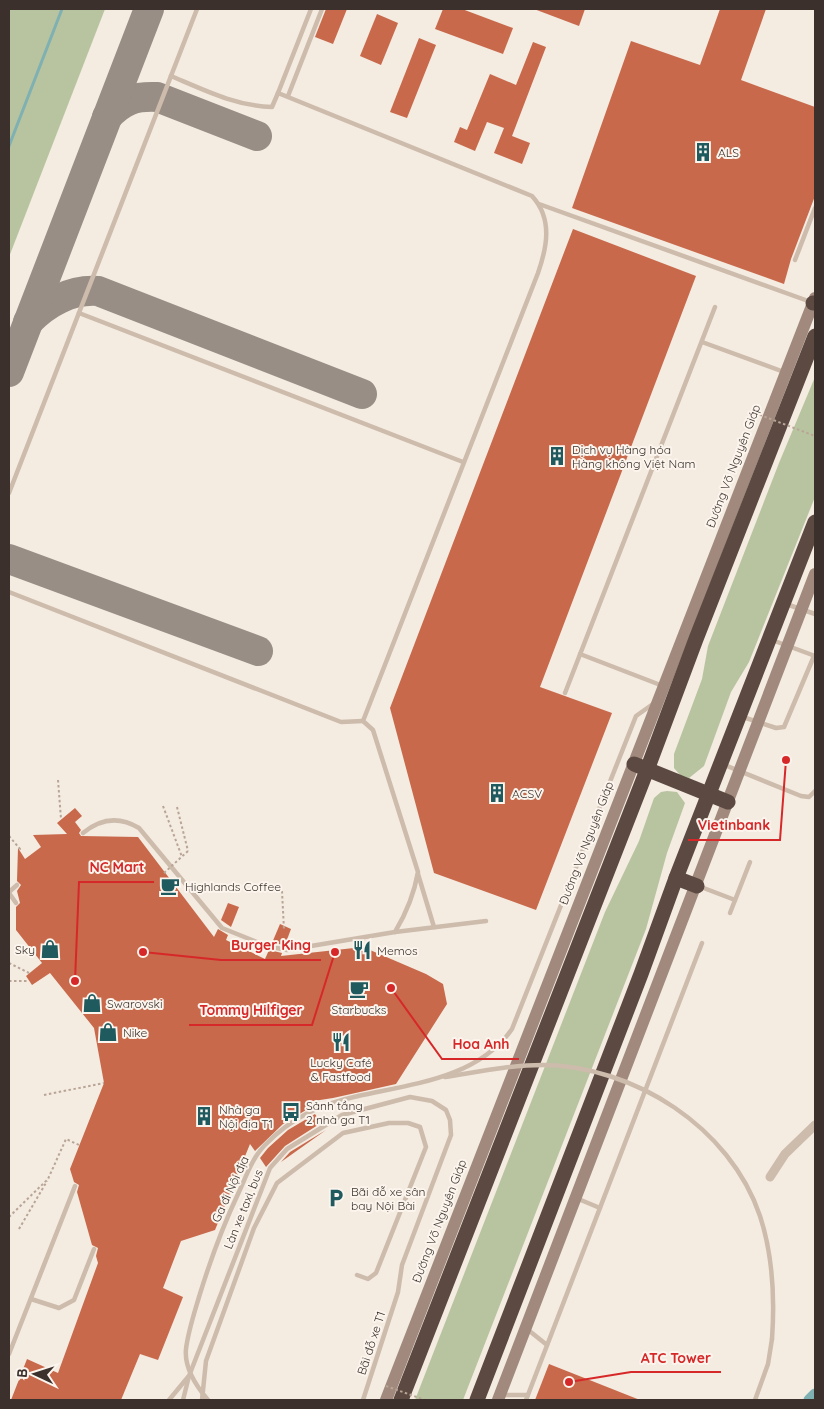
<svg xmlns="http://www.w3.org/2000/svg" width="824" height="1409" font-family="Quicksand,sans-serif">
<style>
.green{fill:#b8c4a0}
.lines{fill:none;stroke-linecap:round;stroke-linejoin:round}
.stream{stroke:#7fb0b2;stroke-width:3}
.canal{stroke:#7fb0b2;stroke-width:11}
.taxiway{stroke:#988e86;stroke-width:30}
.building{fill:#c8694b}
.path{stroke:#b9a596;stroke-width:2;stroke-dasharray:2.5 2.5;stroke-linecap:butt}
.lane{stroke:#cdbbac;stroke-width:4.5}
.street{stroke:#cdbbac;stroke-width:9}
.secondary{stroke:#a18a7d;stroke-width:12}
.highway{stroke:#5c4a42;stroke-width:15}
.path-bridge{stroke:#b9a596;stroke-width:2;stroke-dasharray:2.5 2.5;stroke-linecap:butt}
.lane-bridge{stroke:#cdbbac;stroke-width:4.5}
.labels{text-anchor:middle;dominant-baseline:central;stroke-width:4;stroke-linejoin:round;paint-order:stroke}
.poi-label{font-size:12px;fill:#3b302b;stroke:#fbf5ee;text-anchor:start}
.street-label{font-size:12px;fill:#3b302b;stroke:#fbf5ee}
.leader{fill:none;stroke:#d62828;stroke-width:2}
.callout-dot{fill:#d62828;stroke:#fbf5ee;stroke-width:2}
.callout-label{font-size:14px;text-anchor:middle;font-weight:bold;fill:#d62828;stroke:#fbf5ee;stroke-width:4;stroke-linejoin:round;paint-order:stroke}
</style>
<rect width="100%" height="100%" fill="#f4ebe1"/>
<g class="green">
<path d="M9 9H105L9 257Z"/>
<path d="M815 377V497L749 662 731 692 704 766 689 778 680 775 674 768V754L702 679 708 646 779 463Z"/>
<path d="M667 791 677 792 685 803 667 853 646 929 463 1400H415L605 912 639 841 654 798 661 792Z"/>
</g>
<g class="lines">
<path class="stream" d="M9 146 62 9"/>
<path class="canal" d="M809 1400 815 1394"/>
<g class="taxiway">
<path d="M107 117C123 100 135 96 157 97L257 136"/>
<path d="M28 322C46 303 71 289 98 291L362 394"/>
<path d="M9 372 149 9"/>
<path d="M9 559 258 651"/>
</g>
</g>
<g class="building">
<path d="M326 9H347L333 44 315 37Z"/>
<path d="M443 9H462L513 28 503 54 435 29Z"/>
<path d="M534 9H585L579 26Z"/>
<path d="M720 9H766L741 80 815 107V196L791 259 784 284 572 208 631 41 700 65Z"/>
<path d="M377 14 398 23 381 65 360 56Z"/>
<path d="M419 38 436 45 407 118 390 112Z"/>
<path d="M533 42 546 47 512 136 530 143 522 164 494 153 504 128 487 122 475 151 454 142 460 127 467 130 490 74 516 85Z"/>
<path d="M573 229 696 276 540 687 612 713 536 910 434 873 390 708Z"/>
<path d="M75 808 82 816 75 822 81 830 79 833 81 836 138 837 214 937 218 929 228 935 226 940 265 959 269 950 282 953 281 956 363 947 426 974 443 984 447 1004 396 1084 333 1098 307 1102 311 1107 283 1124 255 1151 250 1144 215 1230 181 1241 163 1288 183 1297 158 1360 140 1354 121 1400H11L27 1359 58 1373 98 1263 96 1256 98 1248 92 1245 77 1192 79 1185 74 1182 70 1169 104 1083 94 1028 50 973 32 985 26 976 42 963 16 930V907L20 903 17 891 21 885 17 881 18 848 25 859 41 847 33 835 67 834 57 823Z"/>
<path d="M228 903 239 907 231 927 221 920Z"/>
<path d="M280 924 291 929 285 945 272 943Z"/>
<path d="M315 1114 321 1123 285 1146 266 1167 260 1158 268 1148 288 1130Z"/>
<path d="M326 1130 281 1162 290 1152Z"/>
<path d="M549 1364 640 1400H535Z"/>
</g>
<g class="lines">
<g class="path">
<path d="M744 444 755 413"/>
<path d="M58 780 61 819"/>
<path d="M163 806 182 857"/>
<path d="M177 807 188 851"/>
<path d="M9 836 20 849 19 850"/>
<path d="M282 891 284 930"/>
<path d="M9 963 29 973"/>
<path d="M9 981H29"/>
<path d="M44 1095 104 1083"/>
<path d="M9 1217 48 1179 66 1139 79 1145"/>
<path d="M19 1229 47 1181"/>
</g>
<g class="lane">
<path d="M311 9 278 93 532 196C553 219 547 247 538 273L363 721 373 730 418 872C414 895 407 912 395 932"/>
<path d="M171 76C204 90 236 106 272 107L278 93"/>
<path d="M288 96 322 9"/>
<path d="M539 204 811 302"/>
<path d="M795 260 815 208"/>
<path d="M79 313 463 462"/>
<path d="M702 342 784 372"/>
<path d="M9 493 197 9"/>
<path d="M9 592 341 722 363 721"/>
<path d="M786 604 815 614"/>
<path d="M772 640 815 656"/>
<path d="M580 654 663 686"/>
<path d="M565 693 715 307"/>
<path d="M743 717 776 728 784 727 814 656"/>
<path d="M722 764 801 796 809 797 815 791"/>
<path d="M83 833C101 818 119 816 139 828L222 928 267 946 287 950 395 932 486 921"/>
<path d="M418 874 434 927"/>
<path d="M701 887 735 900"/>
<path d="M9 892 17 885"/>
<path d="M9 893 16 903"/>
<path d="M730 913 750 862"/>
<path d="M358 1096C412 1084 478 1078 512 1029L636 716 653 704"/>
<path d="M576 1198 600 1208"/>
<path d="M31 1299 59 1308 74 1300 94 1249"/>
<path d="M527 1329 547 1345"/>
<path d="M9 1354 75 1186"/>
<path d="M501 1395H528"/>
<path d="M169 1400 188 1377"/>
<path d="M183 1400 189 1376 270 1168 287 1149 342 1115 410 1097 432 1101 446 1110 450 1120 451 1135 402 1265 398 1292 363 1400"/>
<path d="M202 1400 206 1361 254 1228 277 1183 343 1133 389 1123H408L420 1127 426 1147 376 1273 368 1279 357 1275"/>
<path d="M526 1400 702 943"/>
<path d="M755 1400 768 1364 772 1339"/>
</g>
<path class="street" d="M770 1177 785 1154 815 1125"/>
<g class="secondary">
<path d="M386 1400 815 298"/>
<path d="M498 1400 815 574"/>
</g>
<g class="highway">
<path d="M813 303H815"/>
<path d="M634 764 728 802"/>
<path d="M676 878 697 886"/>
<path d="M401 1400 647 770 696 639 815 336"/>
<path d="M477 1400 641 974 676 878 815 522"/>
</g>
<g class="path-bridge">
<path d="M755 413 815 436"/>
<path d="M164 873 188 851"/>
<path d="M386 1386 425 1400"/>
</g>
<g class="lane-bridge">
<path d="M445 1077C477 1072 510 1065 543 1065 634 1066 730 1127 760 1216 773 1256 775 1297 772 1339"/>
<path d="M208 1400C196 1386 184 1368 186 1349 188 1332 194 1314 199 1297 210 1261 222 1228 238 1194 246 1177 252 1158 265 1145 292 1117 321 1104 358 1096"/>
</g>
</g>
<defs>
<g id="building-bare" transform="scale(1.5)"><path d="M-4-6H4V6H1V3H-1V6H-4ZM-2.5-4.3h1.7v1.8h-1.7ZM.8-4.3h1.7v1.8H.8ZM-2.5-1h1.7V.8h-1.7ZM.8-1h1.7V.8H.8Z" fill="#1f5a5e" stroke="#fbf5ee" stroke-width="2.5" paint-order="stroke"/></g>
<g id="cafe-bare" transform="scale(1.5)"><path d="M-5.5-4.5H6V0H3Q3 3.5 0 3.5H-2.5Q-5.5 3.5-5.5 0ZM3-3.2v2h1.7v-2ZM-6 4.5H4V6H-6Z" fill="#1f5a5e" stroke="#fbf5ee" stroke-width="2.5" paint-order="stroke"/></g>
<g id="shop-bare" transform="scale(1.5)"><path d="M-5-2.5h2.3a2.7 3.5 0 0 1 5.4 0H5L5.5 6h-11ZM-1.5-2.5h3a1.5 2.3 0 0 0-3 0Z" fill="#1f5a5e" stroke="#fbf5ee" stroke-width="2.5" paint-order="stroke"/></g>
<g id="restaurant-bare" transform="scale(1.5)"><path d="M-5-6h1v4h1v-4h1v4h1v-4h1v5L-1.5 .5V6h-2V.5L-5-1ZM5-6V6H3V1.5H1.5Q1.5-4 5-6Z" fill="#1f5a5e" stroke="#fbf5ee" stroke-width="2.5" paint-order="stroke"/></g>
<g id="bus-bare" transform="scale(1.5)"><path d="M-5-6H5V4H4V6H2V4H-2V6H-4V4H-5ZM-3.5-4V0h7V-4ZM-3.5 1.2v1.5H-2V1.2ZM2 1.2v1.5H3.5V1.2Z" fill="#1f5a5e" stroke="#fbf5ee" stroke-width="2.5" paint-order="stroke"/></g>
<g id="parking-bare" transform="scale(1.5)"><path d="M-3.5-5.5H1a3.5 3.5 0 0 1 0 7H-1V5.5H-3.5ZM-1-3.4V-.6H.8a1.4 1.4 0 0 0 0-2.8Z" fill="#1f5a5e" stroke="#fbf5ee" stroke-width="2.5" paint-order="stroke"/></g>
</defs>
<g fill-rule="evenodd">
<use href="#building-bare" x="703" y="152"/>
<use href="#building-bare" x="557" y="456"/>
<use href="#building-bare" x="497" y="793"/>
<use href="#cafe-bare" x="170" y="886"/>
<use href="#shop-bare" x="50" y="949"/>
<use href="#restaurant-bare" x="362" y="950"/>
<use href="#cafe-bare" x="359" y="989"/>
<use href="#shop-bare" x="92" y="1003"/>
<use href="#shop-bare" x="108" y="1032"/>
<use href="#restaurant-bare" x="341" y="1042"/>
<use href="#bus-bare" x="291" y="1112"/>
<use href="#building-bare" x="204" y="1116"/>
<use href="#parking-bare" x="336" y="1198"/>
</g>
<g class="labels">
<g class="poi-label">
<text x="718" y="152">ALS</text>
<text x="572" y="449">Dịch vụ Hàng hóa<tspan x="572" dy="14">Hàng không Việt Nam</tspan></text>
<text x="512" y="793">ACSV</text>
<text x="185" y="886">Highlands Coffee</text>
<text x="35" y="949" text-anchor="end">Sky</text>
<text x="377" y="950">Memos</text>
<text x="107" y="1003">Swarovski</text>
<text x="359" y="1009" text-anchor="middle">Starbucks</text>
<text x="123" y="1032">Nike</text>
<text x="341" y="1062" text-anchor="middle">Lucky Café<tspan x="341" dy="14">&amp; Fastfood</tspan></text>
<text x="306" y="1105">Sảnh tầng<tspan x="306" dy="14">2 nhà ga T1</tspan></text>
<text x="219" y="1109">Nhà ga<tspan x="219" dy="14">Nội địa T1</tspan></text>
<text x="351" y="1191">Bãi đỗ xe sân<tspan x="351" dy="14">bay Nội Bài</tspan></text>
</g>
<g class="street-label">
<text transform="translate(733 466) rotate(-69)">Đường Võ Nguyên Giáp</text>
<text transform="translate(586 843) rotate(-69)">Đường Võ Nguyên Giáp</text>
<text transform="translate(230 1189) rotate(-65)">Ga đi Nội địa</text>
<text transform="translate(243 1209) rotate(-68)">Làn xe taxi, bus</text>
<text transform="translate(439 1221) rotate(-69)">Đường Võ Nguyên Giáp</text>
<text transform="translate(371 1343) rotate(-72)">Bãi đỗ xe T1</text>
</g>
</g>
<path class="leader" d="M786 760L780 840H688M75 981L79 882H154M143 952L221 960H321M335 952L312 1025H189M391 988L442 1059H519M569 1382L631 1372H721"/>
<g class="callout-dot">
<circle cx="786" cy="760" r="5"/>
<circle cx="75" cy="981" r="5"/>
<circle cx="143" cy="952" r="5"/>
<circle cx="335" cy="952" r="5"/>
<circle cx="391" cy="988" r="5"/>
<circle cx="569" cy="1382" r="5"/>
</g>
<g class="callout-label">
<text x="734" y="830">Vietinbank</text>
<text x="117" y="872">NC Mart</text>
<text x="271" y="950">Burger King</text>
<text x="251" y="1015">Tommy Hilfiger</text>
<text x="481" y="1049">Hoa Anh</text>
<text x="676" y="1363">ATC Tower</text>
</g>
<rect width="824" height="1409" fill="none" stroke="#3b302b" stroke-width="20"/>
<g transform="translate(35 1374) rotate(274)" stroke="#fbf5ee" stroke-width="4" paint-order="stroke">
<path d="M0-4L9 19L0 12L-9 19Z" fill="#3b302b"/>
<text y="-8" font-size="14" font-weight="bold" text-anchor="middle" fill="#3b302b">B</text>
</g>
</svg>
